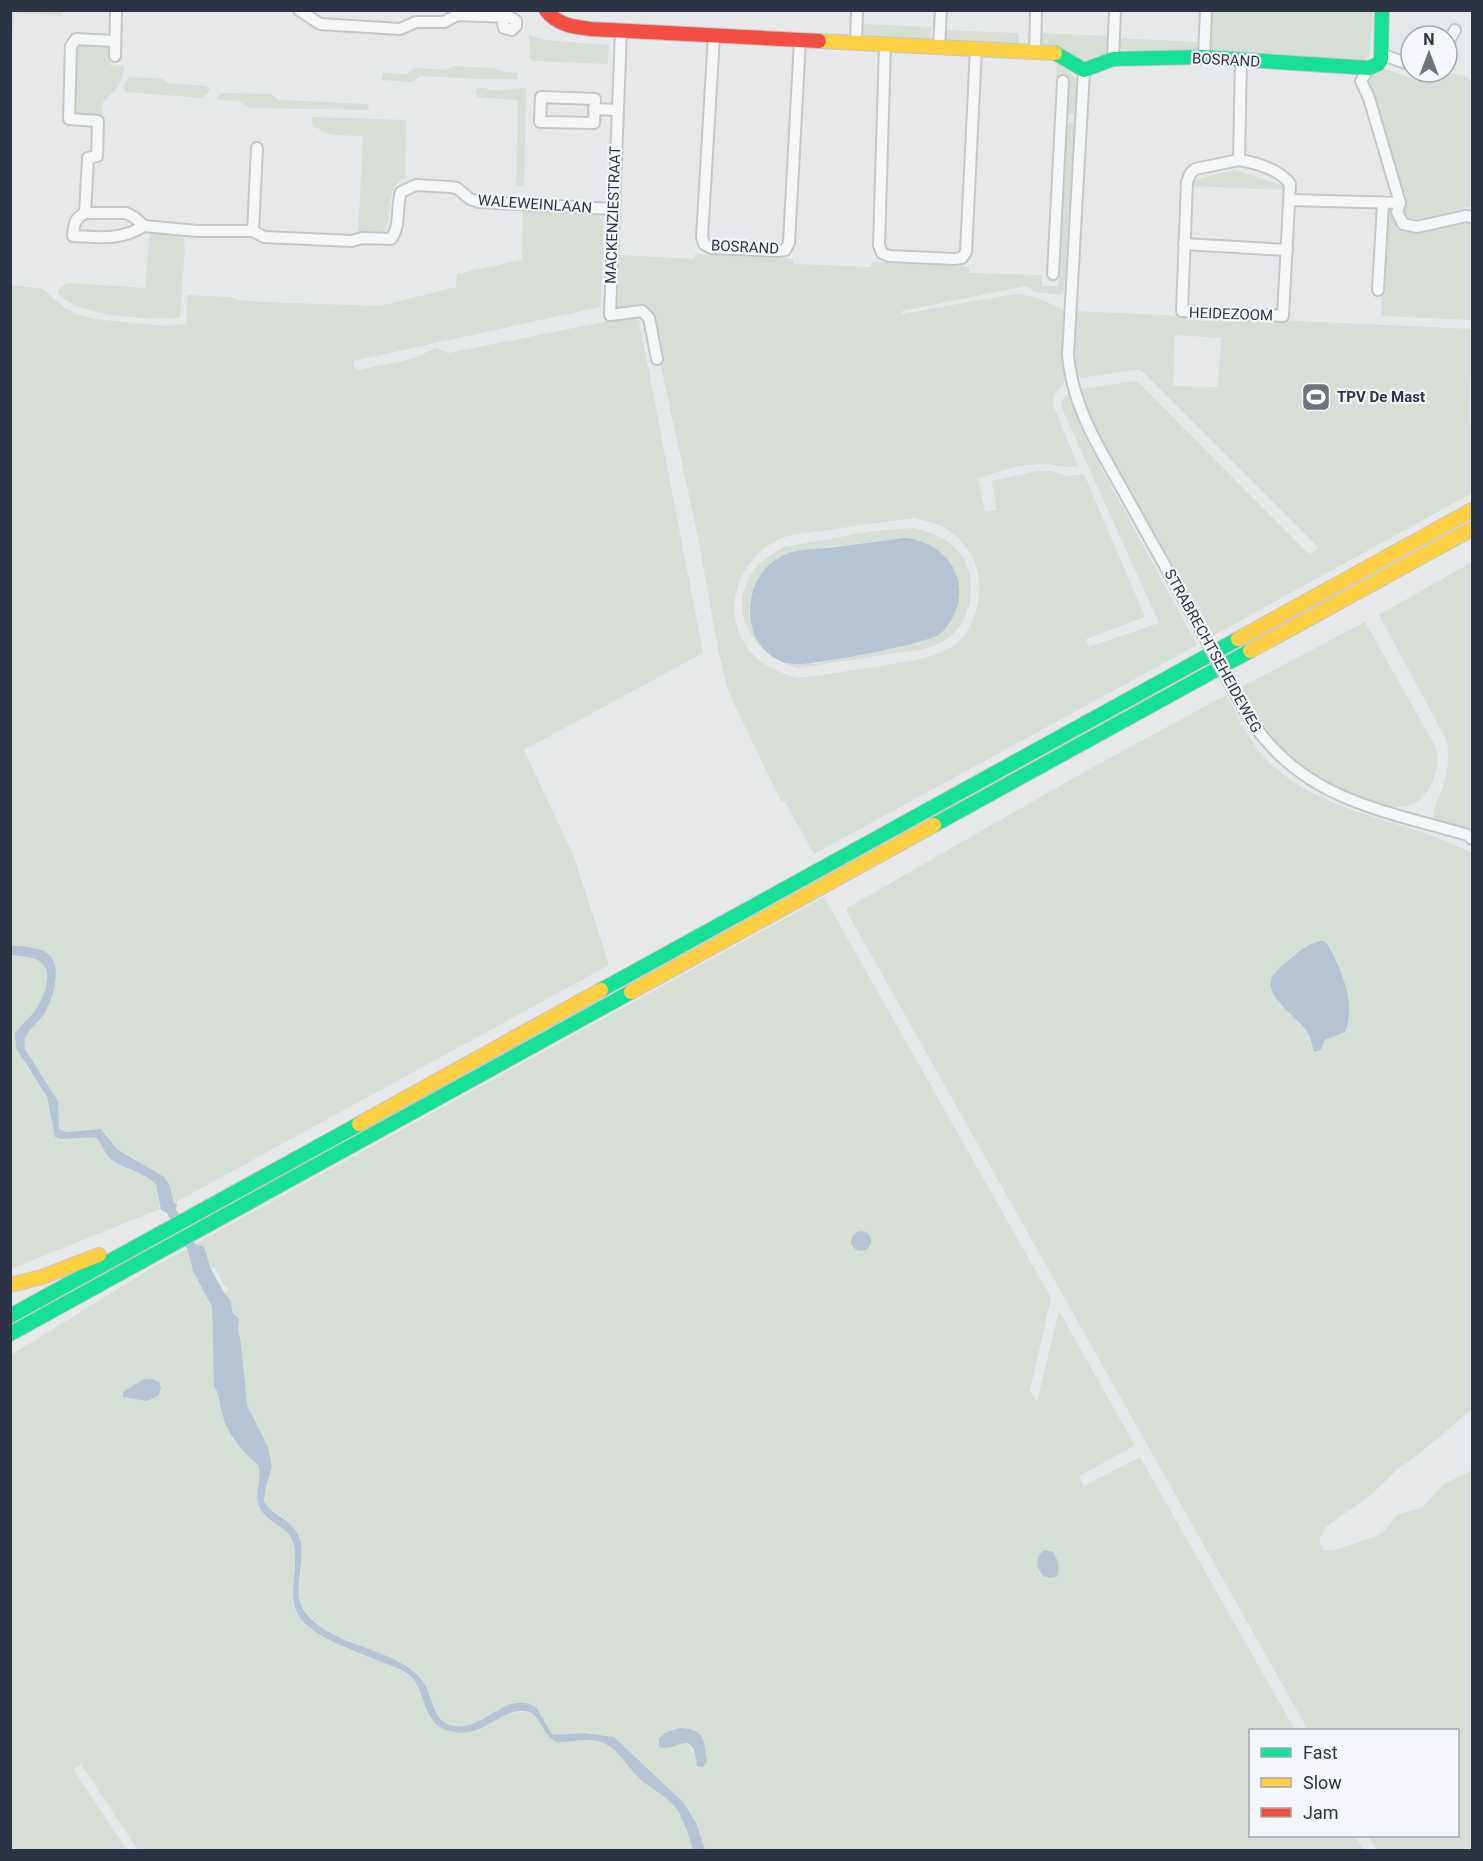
<svg xmlns="http://www.w3.org/2000/svg" width="1483" height="1861" font-family="Roboto,sans-serif">
<style>
.green{fill:#d6ded6;fill-rule:evenodd}
.water{fill:#b4c4d5}
.lines{fill:none;stroke-linecap:round;stroke-linejoin:round}
.street-casing{stroke:#c4c6c8;stroke-width:14}
.fast-casing{stroke:#c4c6c8;stroke-width:16}
.slow-casing{stroke:#c4c6c8;stroke-width:16}
.jam-casing{stroke:#c4c6c8;stroke-width:16}
.street{stroke:#f5f6f7;stroke-width:10}
.fast{stroke:#16e098;stroke-width:14}
.slow{stroke:#ffcf43;stroke-width:14}
.jam{stroke:#f24e42;stroke-width:14}
.street-bridge-casing{stroke:#c4c6c8;stroke-width:14;stroke-linecap:butt}
.street-bridge{stroke:#f5f6f7;stroke-width:10}
.labels{text-anchor:middle;dominant-baseline:central;stroke-width:4.5;stroke-linejoin:round;paint-order:stroke}
.street-label{font-size:15px;fill:#2b3445;stroke:#f4f6f9}
.poi-label{font-size:15px;font-weight:bold;fill:#2b3445;stroke:#f4f6f9;text-anchor:start}
</style>
<rect width="100%" height="100%" fill="#e6e8ea"/>
<g class="green">
<path d="M11 10 62 11V15L14 13 11 63Z"/>
<path d="M1209 11H1373L1370 52 1366 59 1358 61 1214 53 1208 49Z"/>
<path d="M861 24 931 27 930 41 860 37Z"/>
<path d="M943 30 1019 33V43L943 40Z"/>
<path d="M1041 33 1109 36 1108 52 1082 62 1041 47Z"/>
<path d="M529 35 545 40 609 45 608 64 533 61 530 58Z"/>
<path d="M1117 38 1197 42V53L1116 49Z"/>
<path d="M78 45 110 47V65L124 66C124 83 114 91 103 102L101 117 74 116 75 48Z"/>
<path d="M1057 62C1082 80 1077 82 1075 111L1073 114 1066 112 1068 80 1056 79Z"/>
<path d="M453 66 494 68 499 71 517 73 518 79H481L420 76 412 82 382 80 383 73 407 74 416 68 447 70Z"/>
<path d="M1447 67 1449 73 1465 76 1472 83V206L1413 223 1405 219 1400 209 1369 77 1371 75H1375L1385 69 1411 78 1428 79 1435 72H1447Z"/>
<path d="M130 77 163 79 167 83 206 86 210 90 202 98 126 92 123 86Z"/>
<path d="M482 87C498 95 512 87 526 88L524 186H516L518 100 477 97 476 90Z"/>
<path d="M220 93 271 94 279 100 368 104 369 110 251 108 240 102 217 99Z"/>
<path d="M311 117 406 120 405 179H402C383 195 396 214 383 232L358 235 363 136 331 135 313 126Z"/>
<path d="M1072 122 1075 126 1064 290 1061 295 1036 292 1026 286 902 311V314L1014 294 1035 297 1063 309 1062 346 1065 382 1054 395 1053 405 1078 466C1066 469 1056 464 1044 464 1023 463 998 471 978 479L985 512 997 510 992 481 1037 471H1052L1067 476 1084 474 1145 617 1086 639 1089 647 1159 623 1061 406C1061 400 1065 394 1071 394L1079 423 1089 445 1197 645 814 854 785 802 781 801 736 708 727 687 718 649 698 537 648 307 627 311 618 308 620 255 694 259 695 254 793 259 794 264 871 267V262L969 267V273L1042 275V286H1058L1065 126ZM914 518C922 520 930 522 937 524 970 539 986 572 977 607 973 623 965 639 950 648 929 660 903 662 879 666 852 670 825 675 797 678 780 673 763 666 750 651 719 614 737 560 778 540 788 534 803 534 814 532 848 527 881 522 914 518Z"/>
<path d="M1235 170 1284 186 1285 190 1190 186 1195 180Z"/>
<path d="M540 209 596 213 603 218V262L600 307 353 361 354 367 359 370 412 359 436 348 449 353 638 315 703 653 524 750 574 857 609 965 174 1203 170 1186 132 1156 117 1149 105 1133 89 1129 67 1132 59 1129 58 1101 25 1049V1034L44 1014 56 972 40 949 11 945V285L43 289 65 308 76 314 94 319 166 326 186 324 188 295 229 297 239 300 261 302 380 306 456 287 457 274 522 260 523 211Z"/>
<path d="M1388 211H1392C1402 254 1448 210 1472 221V320L1381 316 1382 290 1385 289Z"/>
<path d="M150 232 183 233 185 248 180 316 178 318C150 320 76 317 58 293V290L67 283 145 288Z"/>
<path d="M1075 311 1472 329 1469 422 1472 427V493L1209 638 1094 430 1081 395 1082 389 1137 381 1309 554 1319 548 1140 369 1081 378 1076 376 1073 351ZM1175 335 1221 338 1218 387 1173 386Z"/>
<path d="M914 528C930 532 947 538 959 552 977 574 974 609 956 631 948 641 935 645 924 649L798 668C750 656 722 604 760 563 767 557 776 552 784 547L874 531ZM896 539 919 540 940 551 946 557 959 595 956 610 949 624 938 635 926 640 814 664 752 628 749 612 751 596 761 574 802 550Z"/>
<path d="M1472 562V839L1434 821C1431 808 1441 796 1444 784 1448 769 1449 756 1447 741L1379 615Z"/>
<path d="M1365 622 1435 746C1440 761 1436 777 1428 790 1423 797 1419 802 1411 805 1378 816 1294 768 1272 743 1258 727 1249 708 1238 689Z"/>
<path d="M1226 695C1236 712 1244 731 1256 747 1308 815 1402 816 1472 853V1409L1420 1453 1398 1469 1373 1493 1326 1527 1319 1541 1323 1550 1333 1551 1379 1535 1385 1531 1397 1515 1417 1509 1426 1504 1443 1485 1472 1470V1850H1377L1368 1836H1458V1730H1308L847 912V908L1095 766ZM1336 958 1343 978 1350 1010 1332 1038 1325 1040 1314 1052 1307 1033 1279 1001 1271 989Z"/>
<path d="M824 897 1051 1298 1030 1391 1037 1402 1059 1311 1134 1444V1446L1079 1476 1084 1486 1140 1457 1295 1730H1250V1836H1355L1364 1850H705L697 1825 684 1803 609 1736 584 1733 555 1735 552 1734 536 1707C505 1690 486 1730 455 1726 433 1724 434 1700 425 1685 421 1677 414 1670 406 1666 376 1647 327 1641 306 1612 290 1591 309 1564 300 1541 298 1534 290 1524 284 1518 277 1512 268 1511 264 1501L272 1467 268 1447 247 1405 241 1343 238 1330 239 1319C231 1311 229 1302 225 1293L229 1289 223 1284 215 1267 212 1268 205 1253 195 1244ZM680 1728H688L703 1767 689 1745 681 1743 665 1748 658 1743C660 1732 671 1730 680 1728Z"/>
<path d="M11 955C31 957 53 958 46 986 45 993 41 1001 37 1008 31 1017 22 1024 15 1033L24 1063 47 1097 55 1137H96C103 1145 104 1154 113 1161 127 1170 144 1173 156 1185L160 1209 11 1269Z"/>
<path d="M187 1249 193 1271 212 1307 213 1341 222 1413 233 1440 258 1465C263 1479 255 1492 259 1506 265 1524 290 1524 294 1546 299 1569 284 1598 299 1617 319 1642 355 1651 383 1662 394 1667 406 1671 415 1680 423 1690 425 1706 430 1718L453 1732 497 1719 508 1713 529 1712 534 1714 550 1739 556 1742C569 1743 585 1738 598 1741 617 1746 626 1765 639 1778 651 1790 669 1796 678 1811 685 1824 689 1837 693 1850H138L81 1764 73 1769 127 1850H11V1355L153 1267Z"/>
</g>
<g class="water">
<path d="M904 538C939 540 968 571 957 607 954 617 948 627 940 634 926 644 823 663 802 664 796 664 789 664 783 662 738 645 741 578 780 557 796 548 817 549 835 547 858 544 881 541 904 538Z"/>
<path d="M1321 941 1326 942C1341 967 1357 1004 1345 1032L1325 1040 1321 1050 1314 1052C1312 1046 1311 1039 1308 1034 1300 1019 1267 999 1271 981 1273 972 1282 966 1289 960 1298 952 1309 943 1321 941Z"/>
<path d="M11 945C22 947 37 946 47 953 64 965 53 1000 44 1014 35 1027 22 1032 25 1049L58 1101 59 1129 67 1132 101 1129 117 1149 164 1177 170 1186 174 1203 177 1204 176 1209 195 1244 204 1247 211 1269 223 1291 230 1300 233 1313 239 1319 238 1330 241 1343 247 1405 268 1447 272 1467 266 1487 264 1501C271 1517 293 1517 300 1540 307 1564 290 1591 305 1612 327 1642 379 1647 409 1668 416 1673 421 1678 425 1685 434 1700 433 1724 455 1726 486 1730 505 1690 536 1707L552 1734 555 1735 584 1733 614 1737 684 1803 697 1825 705 1850H693C689 1837 685 1824 678 1811 669 1796 651 1790 639 1778 626 1765 617 1746 598 1741 585 1738 569 1743 556 1742 543 1736 540 1715 529 1712 500 1704 482 1745 444 1729 421 1720 427 1688 408 1674 399 1668 388 1664 379 1661 355 1651 329 1643 309 1627 280 1604 300 1576 294 1546 290 1525 266 1524 259 1506 254 1492 263 1479 258 1465 241 1450 228 1436 222 1413 219 1403 220 1394 214 1386L212 1307 193 1271 187 1248 167 1213 161 1210 156 1185C144 1172 127 1170 113 1161 104 1154 103 1145 96 1137L61 1139 55 1137 47 1097 16 1048 15 1033C22 1024 31 1017 37 1008 41 1001 45 993 46 986 53 958 31 957 11 955Z"/>
<circle cx="861" cy="1241" r="10"/>
<path d="M144 1379H152L159 1382 161 1388 158 1396 147 1401 123 1397V1392Z"/>
<path d="M1044 1550 1053 1552C1058 1560 1060 1566 1057 1576L1050 1578 1043 1576 1037 1566 1039 1555Z"/>
<path d="M680 1728C704 1728 704 1740 707 1761L703 1767 697 1766C693 1725 677 1753 659 1747V1738L666 1732Z"/>
</g>
<g class="lines">
<g class="street-casing">
<g id="street">
<path d="M299 10 320 24 400 29 416 22H444L457 15 510 17 516 21V26L512 30 504 28 503 23 506 18"/>
<path d="M621 31 610 315 642 311 649 318 657 359"/>
<path d="M714 36 702 237 704 244 711 248 779 251 785 250 789 243 800 40"/>
<path d="M115 41 76 39 71 46 69 119 98 121 97 156 88 158 85 213H126L134 217 144 226 197 231H253L264 237 352 241 362 238 391 239C401 226 396 207 401 192L416 185 450 187 457 188 470 199 479 202 613 209"/>
<path d="M856 43 857 10"/>
<path d="M1447 44 1455 30"/>
<path d="M885 45 879 245 882 253 889 256 954 259 962 258 966 252 976 49"/>
<path d="M939 47 941 10"/>
<path d="M1035 52 1036 10"/>
<path d="M1381 54 1411 65"/>
<path d="M115 56 116 10"/>
<path d="M1204 57 1206 10"/>
<path d="M1113 59 1115 10"/>
<path d="M1369 68 1361 81 1369 98 1400 203"/>
<path d="M1084 70 1068 355C1071 388 1082 415 1097 444L1184 600"/>
<path d="M541 97 595 99 594 123 540 122Z"/>
<path d="M594 109 617 110"/>
<path d="M1239 160C1257 163 1279 169 1290 184L1283 316 1182 311 1187 182 1190 174 1195 169Z"/>
<path d="M1239 160 1241 60"/>
<path d="M1290 200 1400 203 1397 212 1403 224 1417 227 1466 216 1472 217"/>
<path d="M85 213C74 219 74 224 73 236 100 237 120 241 144 226"/>
<path d="M253 231 257 148"/>
<path d="M1184 244 1287 250"/>
<path d="M1053 274 1063 81"/>
<path d="M1378 290 1383 203"/>
<path d="M1246 713C1299 799 1378 809 1468 835L1472 839"/>
</g>
</g>
<g class="fast-casing">
<g id="fast">
<path d="M1055 53 1084 70 1113 59 1204 57 1369 68 1378 64 1381 59 1382 10"/>
<path d="M934 825 1250 651"/>
<path d="M601 990 1238 639"/>
<path d="M10 1316 359 1124"/>
<path d="M10 1334 631 992"/>
</g>
</g>
<g class="slow-casing">
<g id="slow">
<path d="M819 41 1055 53"/>
<path d="M1238 639 1472 510"/>
<path d="M1250 651 1472 529"/>
<path d="M631 992 934 825"/>
<path d="M359 1124 601 990"/>
<path d="M10 1285 42 1277 99 1255"/>
</g>
</g>
<g class="jam-casing">
<path id="jam" d="M546 10C557 25 574 27 591 29L819 41"/>
</g>
<use href="#street" class="street"/>
<use href="#fast" class="fast"/>
<use href="#slow" class="slow"/>
<use href="#jam" class="jam"/>
<g class="street-bridge-casing">
<path id="street-bridge" d="M1184 600 1246 713"/>
</g>
<use href="#street-bridge" class="street-bridge"/>
</g>
<defs>
<g id="stadium-square" transform="scale(1.5)"><rect x="-9" y="-9" width="18" height="18" rx="4" fill="#6c737f" stroke="#f4f6f9"/><path d="M0-5a6.5 5 0 1 0 0 10a6.5 5 0 1 0 0-10ZM-3.5-1.8h7v3.6h-7Z" fill="#fff"/></g>
</defs>
<g fill-rule="evenodd">
<use href="#stadium-square" x="1316" y="397"/>
</g>
<g class="labels">
<g class="street-label">
<text transform="translate(1226 60) rotate(3)">BOSRAND</text>
<text transform="translate(535 204) rotate(4)">WALEWEINLAAN</text>
<text transform="translate(613 215) rotate(-88)">MACKENZIESTRAAT</text>
<text transform="translate(745 247) rotate(3)">BOSRAND</text>
<text transform="translate(1231 314) rotate(2)">HEIDEZOOM</text>
<text transform="translate(1213 651) rotate(61)">STRABRECHTSEHEIDEWEG</text>
</g>
<g class="poi-label">
<text x="1337" y="397">TPV De Mast</text>
</g>
</g>
<rect width="1483" height="1861" fill="none" stroke="#2b3445" stroke-width="24"/>
<rect x="1249" y="1729" width="210" height="108" fill="#f4f6f9" stroke="#a4a8b1" stroke-width="1.5"/>
<rect x="1261" y="1748" width="30" height="9" fill="#16e098" stroke="#a4a8b1" stroke-width="1.5"/>
<text x="1303" y="1759" font-size="18" fill="#2b3445">Fast</text>
<rect x="1261" y="1778" width="30" height="9" fill="#ffcf43" stroke="#a4a8b1" stroke-width="1.5"/>
<text x="1303" y="1789" font-size="18" fill="#2b3445">Slow</text>
<rect x="1261" y="1808" width="30" height="9" fill="#f24e42" stroke="#a4a8b1" stroke-width="1.5"/>
<text x="1303" y="1819" font-size="18" fill="#2b3445">Jam</text>
<g transform="translate(1429 54)"><circle r="28" fill="#f4f6f9" stroke="#a4a8b1" stroke-width="1.5"/>
<path d="M0-4.5L10 22L0 15L-10 22Z" fill="#6c737f"/>
<text y="-9" font-size="16" font-weight="bold" text-anchor="middle" fill="#2b3445">N</text>
</g>
</svg>
